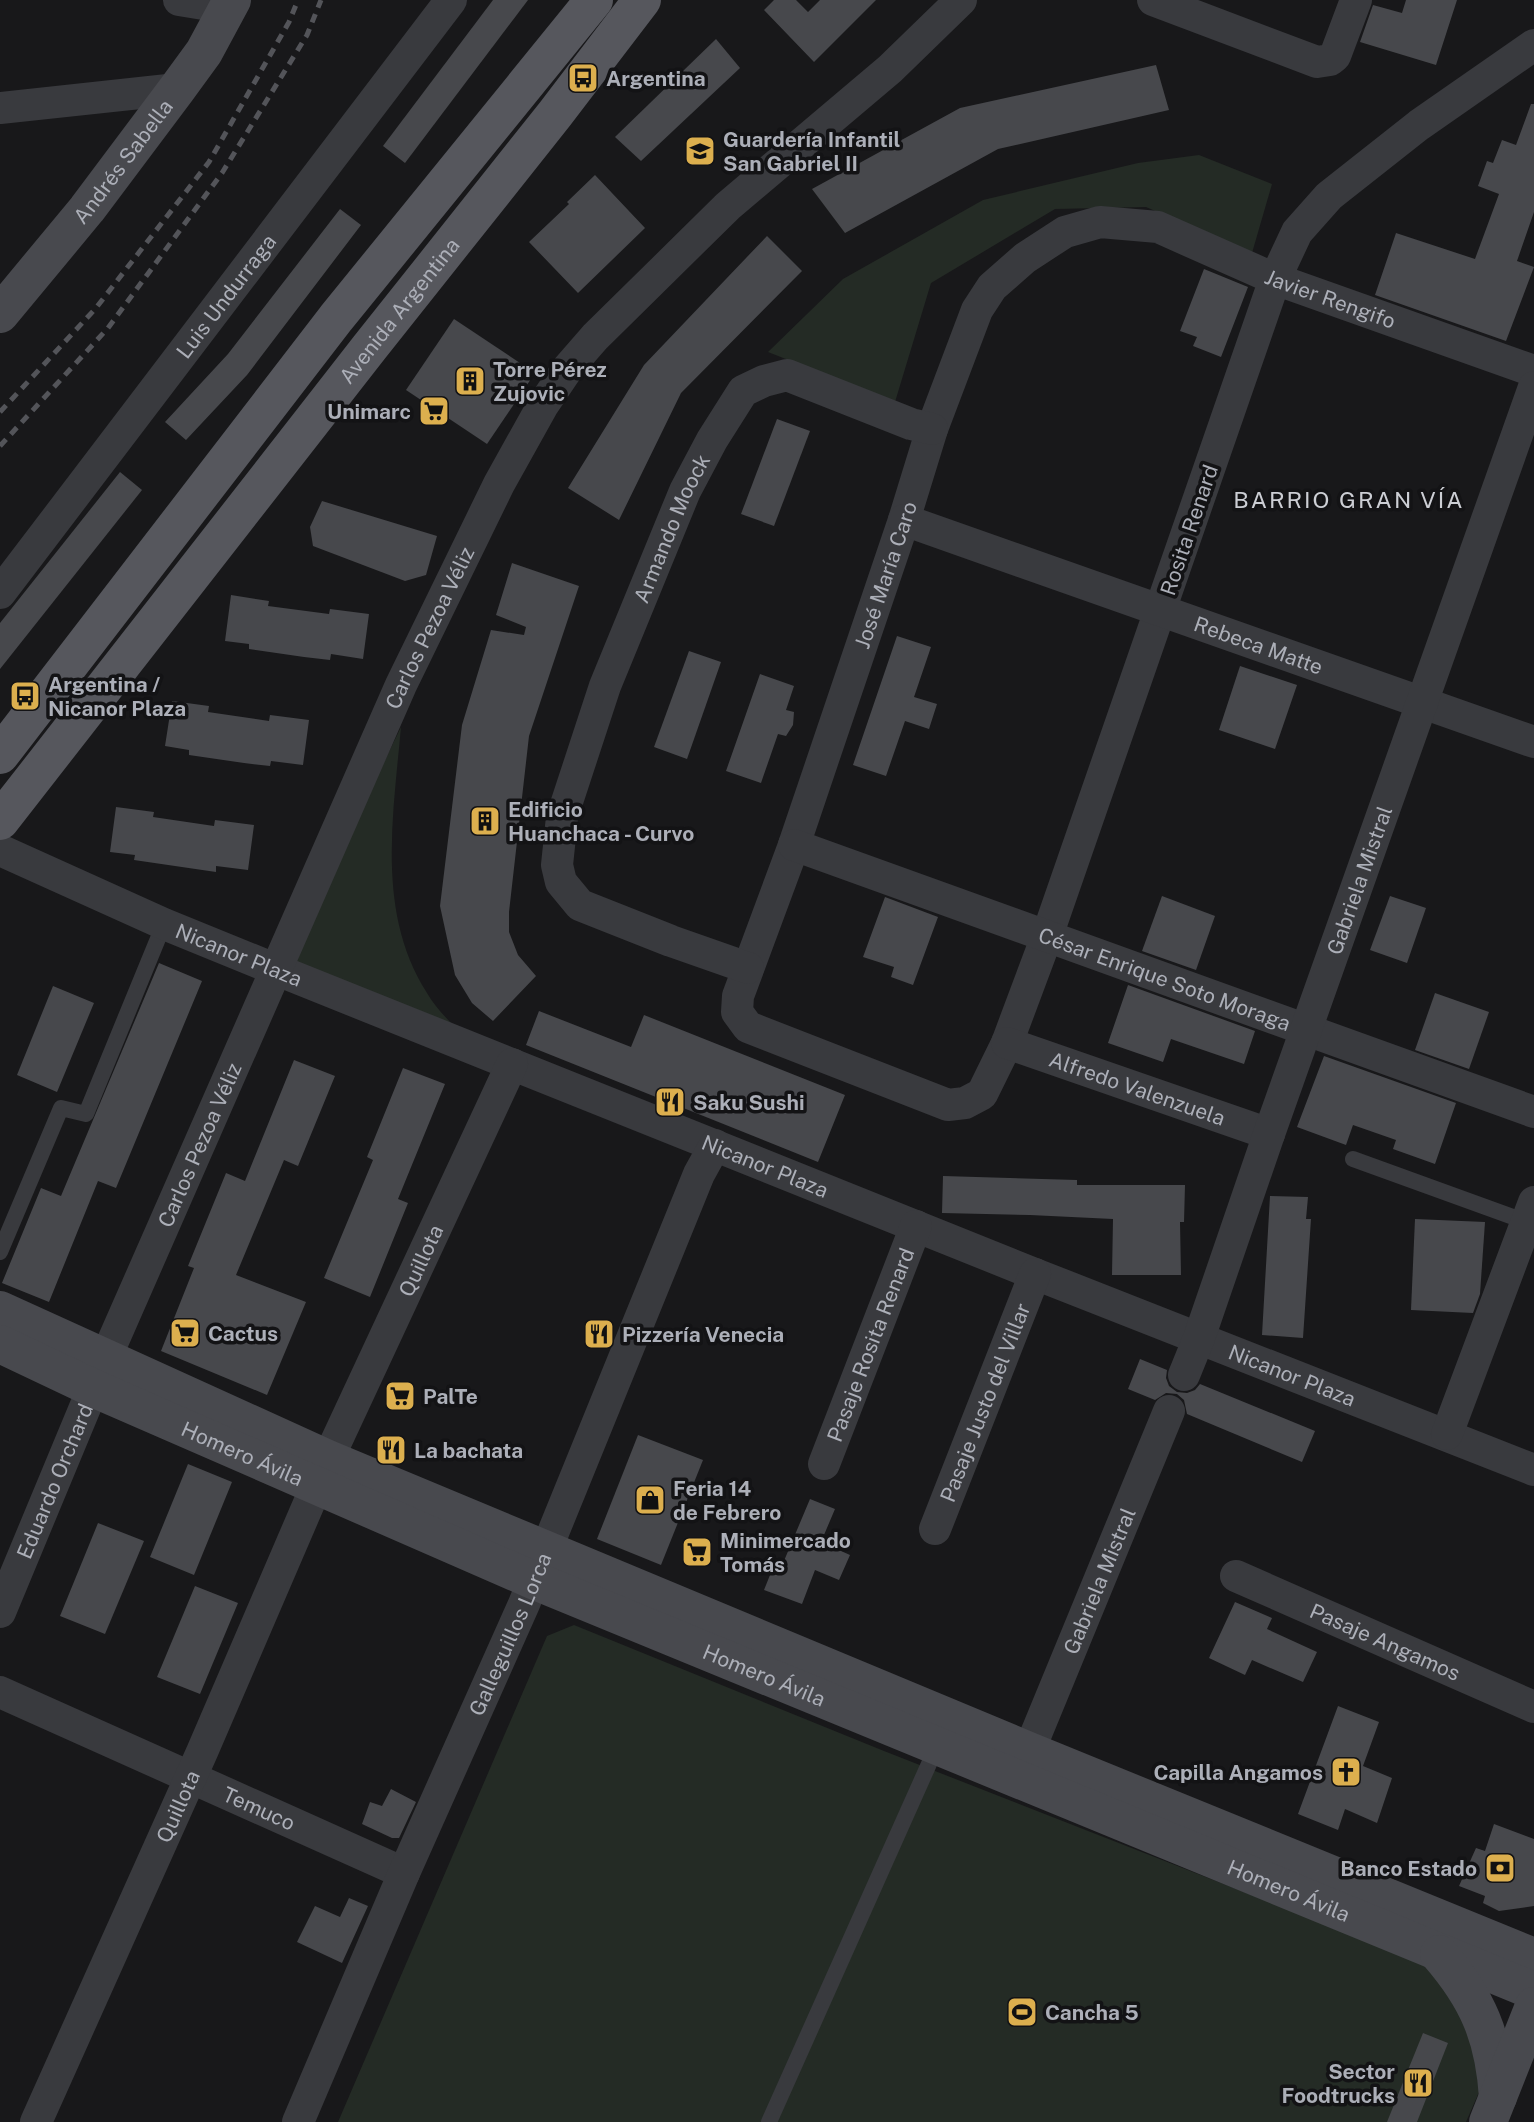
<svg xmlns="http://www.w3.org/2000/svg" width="1534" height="2122" font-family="'Public Sans',sans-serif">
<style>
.green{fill:#242b25}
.building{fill:#47484c}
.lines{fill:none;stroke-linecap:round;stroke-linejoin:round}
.lane{stroke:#393a3e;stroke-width:16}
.street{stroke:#393a3e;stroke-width:32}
.secondary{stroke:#48494e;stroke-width:38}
.primary{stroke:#56575d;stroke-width:38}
.rail{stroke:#535459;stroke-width:5;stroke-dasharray:9 7;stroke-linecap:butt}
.labels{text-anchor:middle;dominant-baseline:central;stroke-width:7;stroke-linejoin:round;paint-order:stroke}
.poi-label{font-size:21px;font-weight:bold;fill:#acafb8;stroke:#131315;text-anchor:start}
.street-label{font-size:21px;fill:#acafb8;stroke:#131315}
.neighbourhood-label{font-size:23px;letter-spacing:2px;fill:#ccced4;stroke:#131315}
</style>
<rect width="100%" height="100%" fill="#18181a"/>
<g class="green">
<path d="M1199 155 1272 184 1252 253 1146 207 1055 209 931 283 895 402 768 352 843 279 983 200 1138 163Z"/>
<path d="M401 727C393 817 376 913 427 993 437 1011 455 1026 469 1042L298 978 290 956Z"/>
<path d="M574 1625 884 1751 1435 1967 1453 1988 1486 2076 1466 2122H338L547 1636Z"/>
</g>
<g class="building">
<path d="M493 0H528L405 163 383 146Z"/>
<path d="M774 0H796L808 12 820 0H876L814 62 764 10Z"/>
<path d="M1406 0H1457L1436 65 1360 42 1373 5 1402 13Z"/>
<path d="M716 39 740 68 641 161 615 137Z"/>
<path d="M1156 65 1169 110 998 149 845 233 812 189 960 108Z"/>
<path d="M1531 104H1534V212L1517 261 1534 267 1506 341 1375 295 1396 233 1475 259 1499 194 1478 186 1487 161 1493 163 1502 140 1516 145Z"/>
<path d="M595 175 645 228 578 293 529 242 569 204 567 202Z"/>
<path d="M340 209 361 225 247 375 186 440 165 422 228 354Z"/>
<path d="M767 236 802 271 681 393 619 520 568 488 644 365Z"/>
<path d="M1204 269 1248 287 1221 357 1193 346 1197 337 1180 331Z"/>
<path d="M454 319 535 373 487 444 406 390Z"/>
<path d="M777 419 810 431 774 526 741 514Z"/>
<path d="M120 472 142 490 0 669V623Z"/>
<path d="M322 501 437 536 426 575 405 581 313 546 310 527Z"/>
<path d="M512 563 579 586 529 736 509 912V932L518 955 536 976 493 1021 472 1003 455 975 440 906 462 725 491 630 524 635 526 627 496 615Z"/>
<path d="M231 595 269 601 268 606 329 614 330 609 369 614 363 659 331 654 330 660 304 657 249 649V644L225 641Z"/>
<path d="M897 636 931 647 914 697 937 704 929 729 905 721 886 776 853 765Z"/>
<path d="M689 651 721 662 687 759 654 747Z"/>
<path d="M1240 666 1297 685 1275 749 1219 730Z"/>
<path d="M760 674 794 686 786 710 794 712 793 725 786 736 778 734 761 783 726 771Z"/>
<path d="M172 701 209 706 208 712 269 721 270 715 309 720 303 765 271 761 270 766 244 763 189 755V750L165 746Z"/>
<path d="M116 807 154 812 153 817 214 826 215 820 254 825 248 870 216 866V872L134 860 135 855 110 852Z"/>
<path d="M1162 896 1215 916 1196 970 1142 951Z"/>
<path d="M1390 896 1426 908 1407 963 1370 950Z"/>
<path d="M885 897 938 917 913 985 891 977 894 967 863 957Z"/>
<path d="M159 963 202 981 116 1188 98 1181 49 1302 2 1283 41 1188 61 1196Z"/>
<path d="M1128 985 1255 1031 1244 1064 1171 1039 1163 1062 1108 1043Z"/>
<path d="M53 986 94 1003 57 1092 17 1075Z"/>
<path d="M1435 993 1489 1012 1469 1069 1415 1050Z"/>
<path d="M539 1011 631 1047 644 1015 845 1095 818 1162 526 1045Z"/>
<path d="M1324 1056 1456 1103 1435 1164 1393 1149 1396 1140 1353 1125 1346 1145 1297 1127Z"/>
<path d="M294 1060 335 1076 298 1166 284 1160 236 1275 306 1302 267 1395 161 1351 194 1268 188 1266 226 1173 245 1181Z"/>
<path d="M403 1068 445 1084 398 1199 408 1203 370 1297 324 1278 373 1160 367 1157Z"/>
<path d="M943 1176 1077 1180V1185H1185L1184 1222H1180L1181 1275H1112L1113 1219 1030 1215 942 1213Z"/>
<path d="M1270 1196 1308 1197 1306 1219H1311L1303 1338 1262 1335Z"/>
<path d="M1415 1219 1485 1222 1480 1294 1473 1313 1411 1310Z"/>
<path d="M1140 1359 1167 1370 1166 1378 1169 1386 1177 1392 1187 1393 1195 1390 1200 1384 1315 1431 1302 1462 1187 1414 1184 1400 1177 1394 1166 1393 1155 1400 1128 1389Z"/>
<path d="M638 1435 703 1460 661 1565 597 1539Z"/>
<path d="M188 1464 232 1482 194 1575 150 1557Z"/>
<path d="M810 1499 835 1509 821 1542 850 1555 839 1580 815 1570 802 1604 764 1590 774 1565 781 1568Z"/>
<path d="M98 1523 144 1541 105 1634 60 1616Z"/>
<path d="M195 1586 238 1603 200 1694 157 1677Z"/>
<path d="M1235 1602 1272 1618 1267 1629 1317 1652 1303 1682 1252 1660 1245 1675 1209 1658Z"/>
<path d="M1338 1706 1379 1722 1363 1766 1392 1778 1377 1823 1345 1809 1338 1830 1298 1814Z"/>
<path d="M391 1789 416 1802 399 1838H392L362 1824 370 1802 382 1806Z"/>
<path d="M1494 1824 1534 1839V1906L1499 1911 1483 1903 1485 1896 1459 1886 1476 1848 1485 1851Z"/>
<path d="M349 1898 368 1906 342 1963 297 1942 315 1906 340 1917Z"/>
<path d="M1423 2033 1448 2043 1417 2122H1387Z"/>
</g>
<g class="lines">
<g class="lane">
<path d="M1353 1159 1527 1222"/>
<path d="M0 1252 61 1108 86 1114 164 924"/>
<path d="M769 2122 937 1746"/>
</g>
<g class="street">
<path d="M179 0 228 8"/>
<path d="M1153 0 1317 62 1330 60 1335 56 1356 0"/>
<path id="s1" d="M1534 45 1419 125 1329 196 1297 232 1275 279 1047 936 1007 1043 982 1094 965 1103 948 1105 748 1027 737 1012 738 996 794 845 904 520 932 429 977 310 992 287 1025 258 1065 232 1100 222 1158 227 1275 279 1534 371"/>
<path d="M0 108 177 89"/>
<path id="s2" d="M904 520 1534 742"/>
<path id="s3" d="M0 593 451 0"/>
<path id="s4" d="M794 845 1534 1112"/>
<path id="s5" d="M0 850 164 924 277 970 1035 1274 1534 1470"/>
<path id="s6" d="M748 968 671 941 580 905 561 882 557 865 562 817 605 686 685 491 712 440 743 391 764 381 787 375 911 424 932 429"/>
<path id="s7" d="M1007 1043 1269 1134"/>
<path id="s8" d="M1184 1375 1199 1338 1269 1134 1534 387"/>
<path d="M1447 1434 1534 1202"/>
<path id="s9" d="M328 1459 512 1064"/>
<path id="s10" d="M824 1464 916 1226"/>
<path id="s11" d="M935 1529 1035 1274"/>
<path id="s12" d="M1236 1576 1534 1707"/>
<path id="s13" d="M0 1612 106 1357 401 685 499 484 543 405 568 368 595 337 728 206 890 69 961 0"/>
<path id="s14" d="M0 1692 404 1873"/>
<path id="s15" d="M1029 1751 1169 1411"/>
<path id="s16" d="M36 2122 202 1752 316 1487"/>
<path id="s17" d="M298 2122 404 1873 524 1604 699 1174 715 1145"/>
</g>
<g class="secondary">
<path id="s18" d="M0 314 87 209 177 89 204 52 232 0"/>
<path d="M0 1310 328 1459 1029 1751 1534 1957"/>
<path id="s19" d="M0 1344 93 1388 533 1580 1534 1991"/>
<path d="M1439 1954C1478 1999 1494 2037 1498 2097"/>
<path d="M1488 2122 1534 2006"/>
</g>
<g class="primary">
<path d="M0 755 336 318 594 0"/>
<path id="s20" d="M0 821 369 348 555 114 642 0"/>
</g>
<g class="rail">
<path d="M0 412 96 308 209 162 289 22 298 0"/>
<path d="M0 446 108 328 222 173 307 35 321 0"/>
</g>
</g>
<defs>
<g id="bus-square" transform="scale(1.575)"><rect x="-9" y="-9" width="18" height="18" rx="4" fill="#dcaf4e" stroke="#131315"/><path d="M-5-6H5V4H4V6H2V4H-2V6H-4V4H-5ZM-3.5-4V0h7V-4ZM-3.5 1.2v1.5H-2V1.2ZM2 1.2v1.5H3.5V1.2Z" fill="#111"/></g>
<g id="school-square" transform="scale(1.575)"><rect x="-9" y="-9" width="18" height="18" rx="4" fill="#dcaf4e" stroke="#131315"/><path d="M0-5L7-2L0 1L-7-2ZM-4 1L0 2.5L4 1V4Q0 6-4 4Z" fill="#111"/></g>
<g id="building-square" transform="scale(1.575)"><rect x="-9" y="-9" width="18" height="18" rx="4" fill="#dcaf4e" stroke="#131315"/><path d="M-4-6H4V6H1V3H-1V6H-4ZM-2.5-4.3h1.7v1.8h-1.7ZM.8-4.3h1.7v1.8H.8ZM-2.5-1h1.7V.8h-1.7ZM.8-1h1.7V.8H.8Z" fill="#111"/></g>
<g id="supermarket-square" transform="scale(1.575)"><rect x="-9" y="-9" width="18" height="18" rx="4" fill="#dcaf4e" stroke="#131315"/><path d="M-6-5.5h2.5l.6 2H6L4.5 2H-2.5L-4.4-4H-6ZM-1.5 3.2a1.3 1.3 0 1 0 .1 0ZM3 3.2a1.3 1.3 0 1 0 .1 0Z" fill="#111"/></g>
<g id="restaurant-square" transform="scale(1.575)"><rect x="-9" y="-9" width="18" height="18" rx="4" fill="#dcaf4e" stroke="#131315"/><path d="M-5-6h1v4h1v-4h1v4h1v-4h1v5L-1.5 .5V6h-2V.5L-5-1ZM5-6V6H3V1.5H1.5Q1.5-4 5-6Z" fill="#111"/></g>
<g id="shop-square" transform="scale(1.575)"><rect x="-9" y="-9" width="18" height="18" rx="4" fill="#dcaf4e" stroke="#131315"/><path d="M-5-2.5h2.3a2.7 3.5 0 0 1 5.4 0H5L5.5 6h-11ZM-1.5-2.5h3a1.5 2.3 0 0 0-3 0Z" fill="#111"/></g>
<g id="church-square" transform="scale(1.575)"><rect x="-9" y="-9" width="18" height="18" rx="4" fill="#dcaf4e" stroke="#131315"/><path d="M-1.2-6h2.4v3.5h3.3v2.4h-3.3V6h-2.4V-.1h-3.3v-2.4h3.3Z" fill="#111"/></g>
<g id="bank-square" transform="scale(1.575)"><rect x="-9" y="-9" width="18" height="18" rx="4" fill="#dcaf4e" stroke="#131315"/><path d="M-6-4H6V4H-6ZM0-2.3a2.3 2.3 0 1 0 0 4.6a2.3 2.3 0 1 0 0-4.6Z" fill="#111"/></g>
<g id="stadium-square" transform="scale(1.575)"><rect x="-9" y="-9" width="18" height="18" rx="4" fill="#dcaf4e" stroke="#131315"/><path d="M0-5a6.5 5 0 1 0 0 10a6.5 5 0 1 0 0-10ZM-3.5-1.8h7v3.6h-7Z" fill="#111"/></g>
</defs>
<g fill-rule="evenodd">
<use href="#bus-square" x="583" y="78"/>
<use href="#school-square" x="700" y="151"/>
<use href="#building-square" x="470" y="381"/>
<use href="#supermarket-square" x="434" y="411"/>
<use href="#bus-square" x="25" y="696"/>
<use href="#building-square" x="485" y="821"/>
<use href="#restaurant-square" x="670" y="1102"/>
<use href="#supermarket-square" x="185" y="1333"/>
<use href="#restaurant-square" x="599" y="1334"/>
<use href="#supermarket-square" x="400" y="1396"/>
<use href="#restaurant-square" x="391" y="1450"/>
<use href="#shop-square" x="650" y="1500"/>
<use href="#supermarket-square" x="697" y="1552"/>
<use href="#church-square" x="1346" y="1772"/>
<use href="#bank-square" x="1500" y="1868"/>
<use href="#stadium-square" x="1022" y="2012"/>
<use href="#restaurant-square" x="1418" y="2083"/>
</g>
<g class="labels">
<g class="poi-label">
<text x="606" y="78">Argentina</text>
<text x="723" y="139">Guardería Infantil<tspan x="723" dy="24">San Gabriel II</tspan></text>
<text x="493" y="369">Torre Pérez<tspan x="493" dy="24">Zujovic</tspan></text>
<text x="411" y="411" text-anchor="end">Unimarc</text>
<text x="48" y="684">Argentina /<tspan x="48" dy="24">Nicanor Plaza</tspan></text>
<text x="508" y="809">Edificio<tspan x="508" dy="24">Huanchaca - Curvo</tspan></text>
<text x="693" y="1102">Saku Sushi</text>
<text x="208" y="1333">Cactus</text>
<text x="622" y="1334">Pizzería Venecia</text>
<text x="423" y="1396">PalTe</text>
<text x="414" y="1450">La bachata</text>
<text x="673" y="1488">Feria 14<tspan x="673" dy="24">de Febrero</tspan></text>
<text x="720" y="1540">Minimercado<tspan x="720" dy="24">Tomás</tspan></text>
<text x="1323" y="1772" text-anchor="end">Capilla Angamos</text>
<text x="1477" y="1868" text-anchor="end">Banco Estado</text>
<text x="1045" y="2012">Cancha 5</text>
<text x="1395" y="2071" text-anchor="end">Sector<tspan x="1395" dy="24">Foodtrucks</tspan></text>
</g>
<g class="street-label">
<text stroke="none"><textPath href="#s18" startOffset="196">Andrés Sabella</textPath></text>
<text stroke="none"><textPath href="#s3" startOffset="373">Luis Undurraga</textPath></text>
<text stroke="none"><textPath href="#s1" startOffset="2634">Javier Rengifo</textPath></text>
<text stroke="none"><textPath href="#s20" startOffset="648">Avenida Argentina</textPath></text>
<text stroke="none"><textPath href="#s6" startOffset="584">Armando Moock</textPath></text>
<text transform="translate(1189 530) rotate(-71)">Rosita Renard</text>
<text stroke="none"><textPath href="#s1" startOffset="1953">José María Caro</textPath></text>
<text stroke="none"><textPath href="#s13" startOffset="1074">Carlos Pezoa Véliz</textPath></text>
<text stroke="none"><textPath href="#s2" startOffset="376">Rebeca Matte</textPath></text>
<text stroke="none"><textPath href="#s8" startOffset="525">Gabriela Mistral</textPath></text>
<text stroke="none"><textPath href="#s5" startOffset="261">Nicanor Plaza</textPath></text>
<text stroke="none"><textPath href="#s4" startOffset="394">César Enrique Soto Moraga</textPath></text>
<text stroke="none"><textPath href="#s7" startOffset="138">Alfredo Valenzuela</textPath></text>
<text stroke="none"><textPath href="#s13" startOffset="508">Carlos Pezoa Véliz</textPath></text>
<text stroke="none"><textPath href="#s5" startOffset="828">Nicanor Plaza</textPath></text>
<text stroke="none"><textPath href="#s9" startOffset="219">Quillota</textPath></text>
<text stroke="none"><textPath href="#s10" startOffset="128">Pasaje Rosita Renard</textPath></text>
<text stroke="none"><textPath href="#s5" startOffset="1395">Nicanor Plaza</textPath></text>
<text stroke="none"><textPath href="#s11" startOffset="136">Pasaje Justo del Villar</textPath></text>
<text stroke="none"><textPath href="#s19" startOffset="266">Homero Ávila</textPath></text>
<text stroke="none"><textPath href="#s13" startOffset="142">Eduardo Orchard</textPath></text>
<text stroke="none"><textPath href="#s15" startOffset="184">Gabriela Mistral</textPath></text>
<text stroke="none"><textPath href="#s17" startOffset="532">Galleguillos Lorca</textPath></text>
<text stroke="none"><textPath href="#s12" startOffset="163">Pasaje Angamos</textPath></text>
<text stroke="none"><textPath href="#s19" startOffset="833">Homero Ávila</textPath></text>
<text stroke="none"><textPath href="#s16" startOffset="346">Quillota</textPath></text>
<text stroke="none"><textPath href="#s14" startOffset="284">Temuco</textPath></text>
<text stroke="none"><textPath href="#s19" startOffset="1400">Homero Ávila</textPath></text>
</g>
<g class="neighbourhood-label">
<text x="1349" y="499">BARRIO GRAN VÍA</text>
</g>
</g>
</svg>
